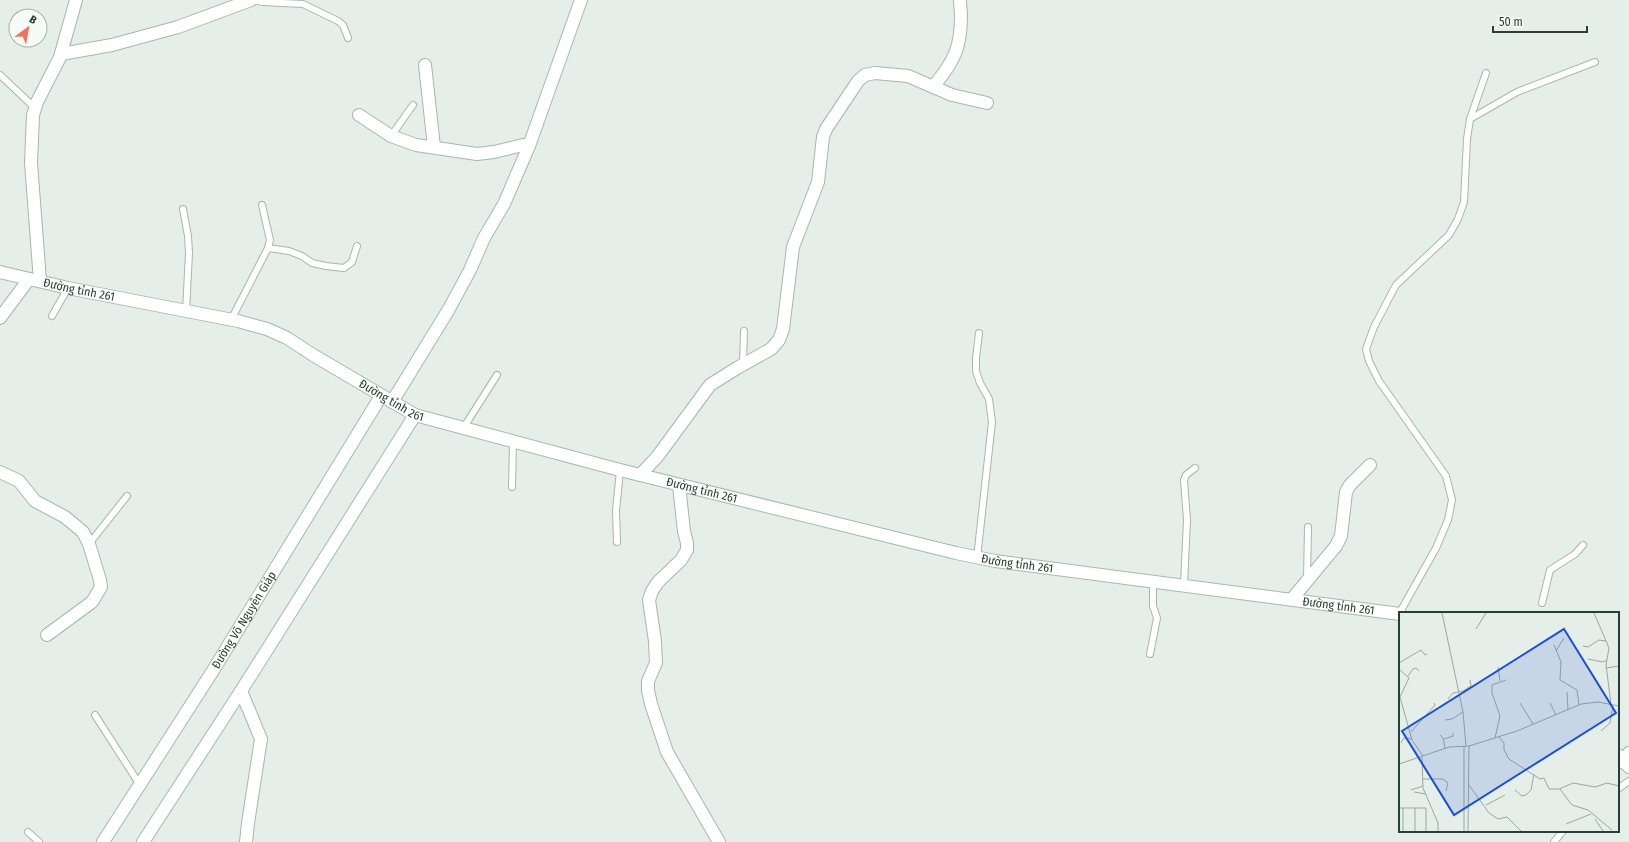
<svg xmlns="http://www.w3.org/2000/svg" width="1629" height="842" font-family="'Fira Sans Condensed',sans-serif">
<style>
.lines{fill:none;stroke-linecap:round;stroke-linejoin:round}
.lane-casing{stroke:#a7b7af;stroke-width:8}
.street-casing{stroke:#a7b7af;stroke-width:14}
.secondary-casing{stroke:#a4bab0;stroke-width:14}
.lane{stroke:#fff;stroke-width:6}
.street{stroke:#fff;stroke-width:12}
.secondary{stroke:#fff;stroke-width:12}
.labels{text-anchor:middle;dominant-baseline:central;stroke-width:4;stroke-linejoin:round;paint-order:stroke}
.street-label{font-size:12px;fill:#244135;stroke:#f6fbf8}
.inset-road{fill:none;stroke:#98a9a1;stroke-width:1}
.view{fill:#1d4ed8;fill-opacity:0.15;stroke:#1d4ed8;stroke-width:2}
.inset-edge{fill:none;stroke:#244135;stroke-width:2}
</style>
<rect width="100%" height="100%" fill="#e5eee9"/>
<g class="lines">
<g class="lane-casing">
<g id="lane">
<path d="M255 0 262 2 303 4 338 21 343 25 348 38"/>
<path d="M0 75 35 108"/>
<path d="M1470 119 1517 92 1595 62"/>
<path d="M391 136 413 105"/>
<path d="M183 209 188 236 189 253 186 311"/>
<path d="M268 248 289 251 302 256 312 263 326 266 344 268 352 262 357 246"/>
<path d="M52 316 68 288"/>
<path d="M231 320 268 248 270 240 262 205"/>
<path d="M743 365 744 331"/>
<path d="M464 427 497 375"/>
<path d="M512 487 513 441"/>
<path d="M617 542 616 511 620 470"/>
<path d="M89 544 127 496"/>
<path d="M977 558 992 422 989 399 980 383 976 371V358L979 333"/>
<path d="M1307 579 1308 527"/>
<path d="M1184 585 1187 520 1184 480 1186 475 1195 468"/>
<path d="M1542 603 1550 570 1575 554 1583 545"/>
<path d="M1399 614 1436 548 1448 520 1452 500 1446 476 1379 381 1369 361 1366 349 1374 327 1396 285 1449 235 1458 219 1464 202 1467 139 1470 119 1486 73"/>
<path d="M1150 654 1157 618 1153 606V582"/>
<path d="M95 715 140 785"/>
<path d="M1618 789 1629 781"/>
<path d="M28 832 39 842"/>
<path d="M1554 842 1563 831"/>
</g>
</g>
<g class="street-casing">
<g id="street">
<path d="M61 54 112 45 178 27 251 0"/>
<path d="M425 65 434 147"/>
<path d="M934 86C954 61 961 48 961 16 961 10 960 5 960 0"/>
<path d="M359 115 391 136 416 145 477 154 494 152 523 145 529 146"/>
<path d="M40 281 31 163 33 115 37 102 60 57 76 0"/>
<path d="M0 318 29 279"/>
<path d="M0 472 19 481 35 501 65 517 83 532 89 544 100 580 101 587 92 602 47 635"/>
<path d="M640 475 657 457 710 385 737 368 771 349 779 340 783 329 793 247 818 182 823 137 826 129 858 81 865 75 875 73 908 76 952 95 987 103"/>
<path d="M679 485 684 531 687 543V550L681 560 658 582 652 591 649 600 655 641 656 663 648 681V690L651 704 667 752 719 842"/>
<path d="M1292 599 1336 546 1341 536 1346 492 1350 485 1370 465"/>
<path d="M241 691 261 739 248 823 246 842"/>
<path d="M1624 763 1629 753"/>
</g>
</g>
<g class="secondary-casing">
<g id="secondary">
<path id="s1" d="M0 272 68 288 238 321 267 329 287 338 313 355 415 415 620 470 956 553 995 561 1400 614"/>
<path d="M392 402 449 309 470 270 484 238 504 204 529 146 581 0"/>
<path d="M1618 755 1629 767"/>
<path id="s2" d="M103 842 214 669 381 396"/>
<path d="M143 842 241 691 415 415"/>
</g>
</g>
<use href="#lane" class="lane"/>
<use href="#street" class="street"/>
<use href="#secondary" class="secondary"/>
</g>
<g class="labels">
<g class="street-label">
<text stroke="none"><textPath href="#s1" startOffset="81">Đường tỉnh 261</textPath></text>
<text stroke="none"><textPath href="#s1" startOffset="417">Đường tỉnh 261</textPath></text>
<text stroke="none"><textPath href="#s1" startOffset="741">Đường tỉnh 261</textPath></text>
<text stroke="none"><textPath href="#s1" startOffset="1065">Đường tỉnh 261</textPath></text>
<text stroke="none"><textPath href="#s1" startOffset="1389">Đường tỉnh 261</textPath></text>
<text stroke="none"><textPath href="#s2" startOffset="263">Đường Võ Nguyên Giáp</textPath></text>
</g>
</g>
<g transform="translate(1399 612)">
<rect width="220" height="220" fill="#e5eee9"/>
<path class="inset-road" d="M43 1 64 100 67 134M195 1 210 36 207 53 212 92M77 17 87 1M155 33 162 50 161 68 178 78 180 93M184 34 189 35 200 28 207 29M157 39 165 26M189 47 204 50 208 48M0 51 22 38 26 43 28 42M99 55 101 69M207 56 220 54M0 57 10 66 1 85 13 128 24 144M9 64 14 57 17 56 20 59M168 80 169 98M49 87 54 81 64 79 72 74 71 68M121 91 134 112M151 91 157 103M46 108 53 107 64 100M202 119 211 111 214 94M12 120 36 93 35 91M41 123 44 126 46 136M100 125 105 131V138L110 147 141 167 145 166 150 177H160L174 171 196 175 208 171 220 174M96 126 101 104 93 81V73L107 68M45 127 54 124V121M2 131 5 126 13 127M23 145 24 176 39 211V219M0 152 50 135 70 134 118 119 182 92 199 90 220 94M23 167H44L49 171 47 179M70 173 90 201 99 207 108 205 122 219M161 177 173 193 189 198 213 218M12 178 24 174M116 178 123 184 127 183 132 178 135 162M15 180 27 182M87 193 106 183M0 196H4V219M4 196H16V219M16 196H27V219M196 207 204 219M167 212 192 202M65 219V134M69 219 70 134"/>
<path class="view" d="M165 17 217 101 55 203 3 119Z"/>
<rect width="220" height="220" class="inset-edge"/>
</g>
<g transform="translate(28 28) rotate(32)"><circle r="19" fill="#f6fbf8" stroke="#a2b1aa"/>
<path d="M0-3L7 15L0 10L-7 15Z" fill="#f27260"/>
<text y="-6" font-size="11" font-weight="bold" text-anchor="middle" fill="#244135">B</text>
</g>
<path d="M1493 26v6h94v-6" fill="none" stroke="#244135" stroke-width="2"/>
<text x="1499" y="26" font-size="12" fill="#244135" stroke="#f6fbf8" stroke-width="3" paint-order="stroke">50 m</text>
</svg>
